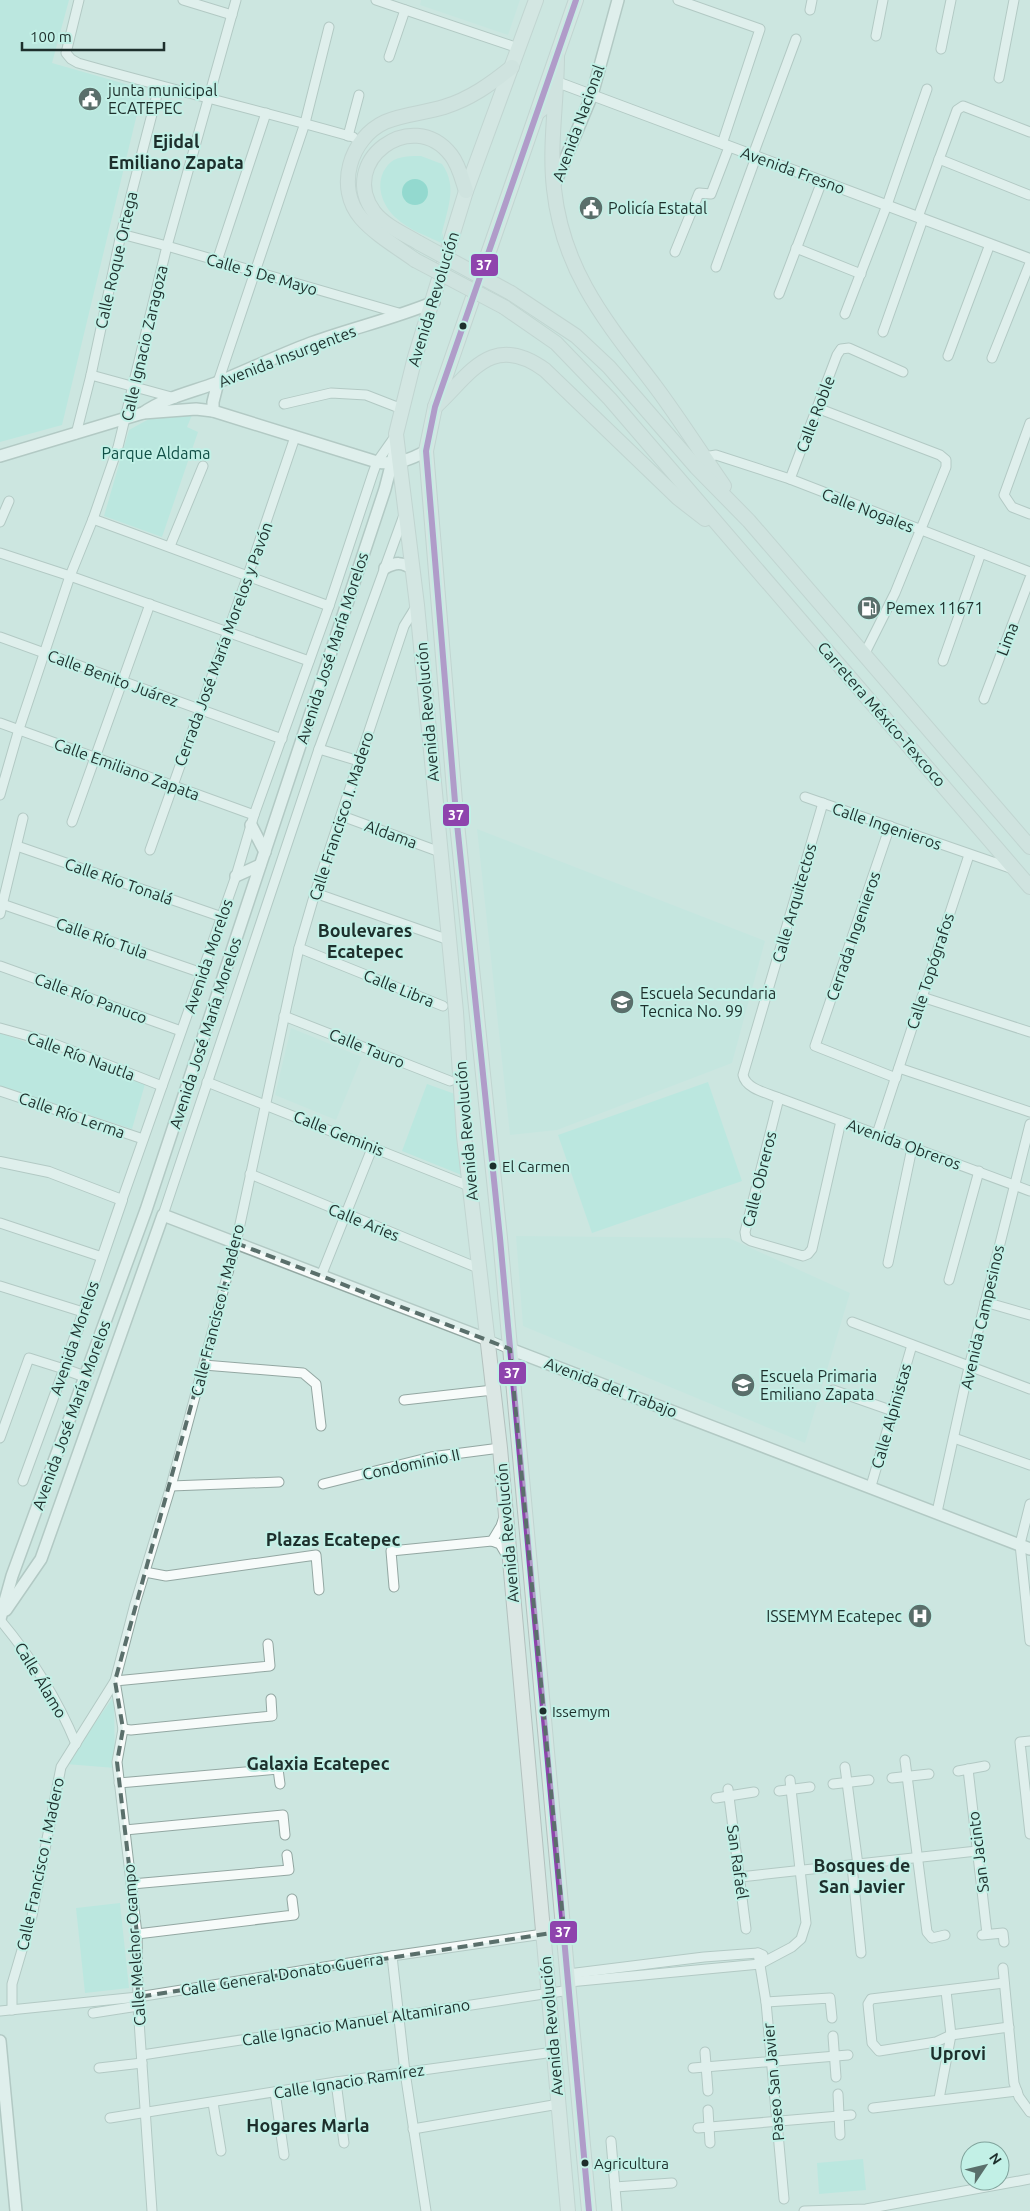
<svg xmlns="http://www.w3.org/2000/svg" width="1030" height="2211" font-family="Ubuntu,sans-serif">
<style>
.built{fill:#bde7de}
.green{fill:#a7e9dd}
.water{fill:#4fcbba}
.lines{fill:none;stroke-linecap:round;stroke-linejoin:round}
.minor-casing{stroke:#93a7a2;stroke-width:11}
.tertiary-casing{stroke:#93a7a2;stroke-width:12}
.secondary-casing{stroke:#93a7a2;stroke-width:14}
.primary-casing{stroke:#b3c1be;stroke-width:16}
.trunk-casing{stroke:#b3c1be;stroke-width:16}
.minor{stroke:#f7fbfa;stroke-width:9}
.tertiary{stroke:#f7fbfa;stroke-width:10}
.secondary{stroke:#f7fbfa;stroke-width:11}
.primary{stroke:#dbe7e4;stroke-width:14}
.trunk{stroke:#d2e0dd;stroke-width:14}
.trunk-bridge-casing{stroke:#b3c1be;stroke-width:16;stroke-linecap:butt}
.trunk-bridge{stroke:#d2e0dd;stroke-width:14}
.bus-1-casing{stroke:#c2f0e6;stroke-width:10}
.bus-1{stroke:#8e44ad;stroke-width:6}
.marked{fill:none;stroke:#5a6f6b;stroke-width:4;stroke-dasharray:10 6;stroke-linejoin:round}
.bus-dot{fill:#1d2f2c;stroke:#c2f0e6;stroke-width:2}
.labels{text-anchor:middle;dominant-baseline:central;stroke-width:4;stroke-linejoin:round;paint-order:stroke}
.bus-label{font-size:15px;fill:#1d2f2c;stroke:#c2f0e6;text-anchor:start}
.poi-label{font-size:16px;fill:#1d2f2c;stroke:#c2f0e6;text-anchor:start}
.street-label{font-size:16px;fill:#1d2f2c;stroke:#c2f0e6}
.park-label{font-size:16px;fill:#104f46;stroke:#c2f0e6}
.neighbourhood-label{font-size:18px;font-weight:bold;fill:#1d2f2c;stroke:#c2f0e6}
.line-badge{stroke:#c2f0e6;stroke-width:2}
.badge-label{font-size:14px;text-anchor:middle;font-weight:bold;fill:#fff}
</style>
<rect width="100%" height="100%" fill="#cce6e0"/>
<g class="built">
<path d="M421 0H520L508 35 420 5Z"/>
<path d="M477 829 765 941 732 1063 557 1130 510 1135Z"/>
<path d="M291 1028 362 1057 336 1120 275 1095Z"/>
<path d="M516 1236 729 1238 850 1293 805 1443 523 1326Z"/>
</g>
<g class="green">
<path d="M0 0H69L52 63 143 89 62 425 0 442Z"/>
<path d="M421 156 442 164C459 188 446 211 441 238L443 233V244C428 236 408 230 395 217 380 203 373 178 391 162 398 156 412 156 421 156Z"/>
<path d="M173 415H192L187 427 198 432 162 537 104 516 129 430 149 419Z"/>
<path d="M0 1033 145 1084 132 1129 0 1086Z"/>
<path d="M708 1082 742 1181 592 1233 558 1135Z"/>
<path d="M427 1084 455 1094 464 1176 402 1151Z"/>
<path d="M114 1696 115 1768 66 1764Z"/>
<path d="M120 1903 129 1988 85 1993 76 1908Z"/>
<path d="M863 2159 866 2190 819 2194 817 2163Z"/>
</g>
<circle class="water" cx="415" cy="192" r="13"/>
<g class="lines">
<g class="minor-casing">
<g id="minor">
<path d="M79 0 66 53 71 59 78 63C169 89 262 111 353 137"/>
<path d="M183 0 232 15"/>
<path d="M376 0 518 48"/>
<path d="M678 0 760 29 722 144"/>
<path d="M810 10 812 0"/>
<path d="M876 36 883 0"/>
<path d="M941 49 951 0"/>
<path d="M389 57 405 10"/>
<path d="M999 78 1014 0"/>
<path d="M348 136 359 95"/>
<path d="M753 155 796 39"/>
<path d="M939 159 1029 195"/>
<path d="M918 217 957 110 963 106 1030 132"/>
<path d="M121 234 167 246 402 314"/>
<path d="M796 248 861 274"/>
<path d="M675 252 699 193 711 194 729 147"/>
<path d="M217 261 266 113"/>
<path d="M716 267 756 157"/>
<path d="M779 294 822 181"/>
<path d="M845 314 887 205 927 89"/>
<path d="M883 332 923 219"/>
<path d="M948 356 990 244"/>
<path d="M992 358 1030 263"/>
<path d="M91 375 175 398"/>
<path d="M218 382 305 123 329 27"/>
<path d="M284 404 331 393 366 395 402 409"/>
<path d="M817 408 940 455 946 460V467L895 593 864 655"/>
<path d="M1030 423 1004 495 1012 507 1030 514"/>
<path d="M76 434 91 375 121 234 159 87"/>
<path d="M704 457 716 455 790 479 1030 572"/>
<path d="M790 479 837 355 841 349 849 348 903 372"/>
<path d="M93 519 329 606"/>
<path d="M0 522 9 501"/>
<path d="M170 546 203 466"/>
<path d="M0 553 70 576 309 661"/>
<path d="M0 637 282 739"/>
<path d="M943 661 981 553"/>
<path d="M984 699 1030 578"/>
<path d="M0 723 254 815"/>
<path d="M319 749 359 761"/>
<path d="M0 795 19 729 70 576 93 519 118 447 167 246 236 0"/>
<path d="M805 797 1013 869"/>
<path d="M823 803 743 1075C746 1089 767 1093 779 1098L1030 1191"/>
<path d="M342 816 440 852"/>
<path d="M72 822 150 604"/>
<path d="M890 826 815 1046 896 1078"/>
<path d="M17 846 222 917"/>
<path d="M150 850 248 575 295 437"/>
<path d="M315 893 449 940"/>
<path d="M2 904 202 973"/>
<path d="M0 914 23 818"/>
<path d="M299 948 443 1006"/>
<path d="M0 966 181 1031"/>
<path d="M922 997 1030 1032"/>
<path d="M284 1016 450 1081"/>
<path d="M0 1028 47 1041 162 1086"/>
<path d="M899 1068 1030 1112"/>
<path d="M207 1082 469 1186"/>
<path d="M0 1091 143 1139"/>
<path d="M779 1098 745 1232 746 1238 751 1241 803 1256 808 1254 812 1249 841 1121"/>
<path d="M877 1134 969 855"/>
<path d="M250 1174 478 1268"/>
<path d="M122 1200 236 876 254 815 329 606 373 473 377 462 396 435"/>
<path d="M163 1215 319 749 404 515"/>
<path d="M0 1223 102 1257"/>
<path d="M888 1263 912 1148"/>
<path d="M321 1276 373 1146"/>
<path d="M949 1280 979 1171"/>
<path d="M0 1286 83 1312"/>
<path d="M985 1302 1030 1315"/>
<path d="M852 1322 1030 1389"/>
<path d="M486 1339 510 1349"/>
<path d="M204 1365 303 1373 316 1384 321 1426"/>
<path d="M833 1390 893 1411"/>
<path d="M404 1400 493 1390"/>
<path d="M0 1438 29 1358 64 1369 23 1481"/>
<path d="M954 1438 1030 1465"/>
<path d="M323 1484 431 1457 500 1448"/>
<path d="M171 1486 279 1482"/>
<path d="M871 1486 912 1345"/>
<path d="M1030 1504 1020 1544 1030 1641"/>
<path d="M937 1512 969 1367 1030 1124"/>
<path d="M492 1541 501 1526 504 1517"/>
<path d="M145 1572 166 1576 316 1555 319 1590"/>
<path d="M394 1587 391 1551 492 1541 500 1544 507 1556"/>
<path d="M0 1620C32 1658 57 1698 76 1744"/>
<path d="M123 1729 131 1730 272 1716 271 1699"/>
<path d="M1030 1741 1020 1742 1030 1834"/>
<path d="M905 1760 927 1932 932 1938 945 1935"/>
<path d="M845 1767 858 1865"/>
<path d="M968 1769 987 1934"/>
<path d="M958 1771 985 1766"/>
<path d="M892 1778 929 1774"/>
<path d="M119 1783 278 1769 280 1784"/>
<path d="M833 1784 869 1780"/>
<path d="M728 1789 746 1929"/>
<path d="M779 1791 810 1787"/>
<path d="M716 1798 754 1792"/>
<path d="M125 1830 283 1815 285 1835"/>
<path d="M852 1866 861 1953"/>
<path d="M740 1877 977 1851"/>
<path d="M132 1884 289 1870 287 1855"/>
<path d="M137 1934 294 1915 292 1899"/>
<path d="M982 1935 1003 1933 1004 1942"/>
<path d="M758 1953 766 2002 784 2199"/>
<path d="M392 1956 405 2072 426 2211"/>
<path d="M1003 1968 1014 2083 1019 2097 1030 2112"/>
<path d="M566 1978 568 1974 704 1957 758 1953 763 1955"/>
<path d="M569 1982 760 1964 792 1947 801 1939 806 1923 790 1780"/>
<path d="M1004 1983 871 1999 868 2004 872 2043 879 2051 936 2042 951 2035 1009 2027"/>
<path d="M766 2002 830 1998 832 2018"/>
<path d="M12 2010V1984L32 1916 61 1767 115 1681 135 1604 171 1486 236 1243 299 948 315 893 404 626 417 605"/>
<path d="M0 2011 138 1997 392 1956 564 1931"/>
<path d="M93 2013 138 2006"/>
<path d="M833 2036 836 2077"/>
<path d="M705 2052 708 2091"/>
<path d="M142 2055 570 1990"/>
<path d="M99 2068 142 2063"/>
<path d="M693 2068 848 2055"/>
<path d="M336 2082 344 2143"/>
<path d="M275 2092 284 2155"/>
<path d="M838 2094 840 2135"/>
<path d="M939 2099 951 2035 946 1991"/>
<path d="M213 2103 221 2151"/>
<path d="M873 2108 1017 2091"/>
<path d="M708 2110 710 2143"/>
<path d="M110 2118 336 2082 554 2052"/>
<path d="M698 2128 851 2115"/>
<path d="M413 2129 559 2104"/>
<path d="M611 2141 617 2211"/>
<path d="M615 2187 672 2183"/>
<path d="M152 2211 138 2006 137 1934 117 1762 123 1729 115 1681 270 1666 268 1644"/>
<path d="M804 2211 866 2209 1030 2179"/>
</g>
</g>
<g class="tertiary-casing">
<g id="tertiary">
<path d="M557 82 1030 259"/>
<path d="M0 1162 49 1172 122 1200 64 1369 86 1377"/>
</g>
</g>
<g class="secondary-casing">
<g id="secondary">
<path d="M554 186 592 95 618 0"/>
<path d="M213 411V402L218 382"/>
<path d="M143 413C164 398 192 392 216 383 248 370 279 355 311 343 352 328 393 319 434 302"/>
<path d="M0 456 143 413 196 409 213 411 377 462C395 465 410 460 426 451"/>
<path d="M385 568C396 562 402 562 413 569"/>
<path d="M251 825 265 852"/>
<path d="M236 876 260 865"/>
<path d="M510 1349 1030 1549"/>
<path d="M6 1610 41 1559 163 1215 486 1339"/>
<path d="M0 1619 12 1576 146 1210 385 489 395 450"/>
<path d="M0 2041 16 2211"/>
</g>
</g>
<g class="primary-casing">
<g id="primary">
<path d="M536 0 466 191 415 357 396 434 417 605 456 1012 464 1136 500 1448 568 2211"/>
<path d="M576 0 435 407 426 451 456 814 500 1238 589 2211"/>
</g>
</g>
<g class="trunk-casing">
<g id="trunk">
<path d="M557 56C557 100 549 145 554 189 563 272 607 323 655 386 679 418 701 453 724 486"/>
<path d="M537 113 555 99"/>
<path d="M419 243C404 234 385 226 374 212 337 162 412 105 451 155 459 165 462 179 466 191"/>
<path d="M415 260C397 247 376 235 361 218 335 188 350 138 385 122 403 114 425 113 444 107 470 99 491 84 512 67"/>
<path d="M511 293 576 336 609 367 696 467 749 521 1030 847"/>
<path d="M504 307 556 343 610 399 1030 887"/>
<path d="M435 407C470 375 491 331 545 370L678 498 705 519"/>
</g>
</g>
<use href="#minor" class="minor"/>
<use href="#tertiary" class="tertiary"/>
<use href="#secondary" class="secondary"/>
<use href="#primary" class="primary"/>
<use href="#trunk" class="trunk"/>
<g class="trunk-bridge-casing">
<g id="trunk-bridge">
<path d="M419 243 511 293"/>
<path d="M415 260 504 307"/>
</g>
</g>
<use href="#trunk-bridge" class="trunk-bridge"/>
<g class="bus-1-casing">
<path id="bus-1" d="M576 0 435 407 426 451 456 814 500 1238 589 2211"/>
</g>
<use href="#bus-1" class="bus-1"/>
</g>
<path d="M0 0H1030V2211H0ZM236 1243 510 1349 564 1931 138 1997 137 1934 117 1762 123 1729 115 1681Z" fill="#cce6e0" fill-opacity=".55" fill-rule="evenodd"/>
<path class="marked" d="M236 1243 510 1349 564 1931 138 1997 137 1934 117 1762 123 1729 115 1681Z"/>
<defs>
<g id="civic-disc" transform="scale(1.25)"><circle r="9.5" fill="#5a6f6b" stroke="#c2f0e6"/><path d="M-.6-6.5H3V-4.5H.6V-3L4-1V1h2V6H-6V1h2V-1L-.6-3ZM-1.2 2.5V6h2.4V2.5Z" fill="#fff"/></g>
<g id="fuel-disc" transform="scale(1.25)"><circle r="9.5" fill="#5a6f6b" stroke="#c2f0e6"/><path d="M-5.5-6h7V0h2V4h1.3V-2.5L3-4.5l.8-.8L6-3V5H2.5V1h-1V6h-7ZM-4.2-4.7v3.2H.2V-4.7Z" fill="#fff"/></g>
<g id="school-disc" transform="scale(1.25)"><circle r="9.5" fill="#5a6f6b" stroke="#c2f0e6"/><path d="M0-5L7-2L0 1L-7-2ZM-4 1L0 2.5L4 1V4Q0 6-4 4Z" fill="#fff"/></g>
<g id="hospital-disc" transform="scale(1.25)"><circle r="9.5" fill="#5a6f6b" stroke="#c2f0e6"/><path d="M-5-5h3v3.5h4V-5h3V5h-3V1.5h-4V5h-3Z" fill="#fff"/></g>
</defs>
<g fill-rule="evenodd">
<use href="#civic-disc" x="90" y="99"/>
<use href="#civic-disc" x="591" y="208"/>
<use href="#fuel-disc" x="869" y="608"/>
<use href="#school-disc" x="622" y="1002"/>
<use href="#school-disc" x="743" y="1385"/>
<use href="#hospital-disc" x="920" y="1616"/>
</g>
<g class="bus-dot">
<circle cx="463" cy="326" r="4.5"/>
<circle cx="493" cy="1166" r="4.5"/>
<circle cx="543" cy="1711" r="4.5"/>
<circle cx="585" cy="2163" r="4.5"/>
</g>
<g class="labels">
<g class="bus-label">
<text x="502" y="1166">El Carmen</text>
<text x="552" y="1711">Issemym</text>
<text x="594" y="2163">Agricultura</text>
</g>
<g class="poi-label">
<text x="108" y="90">junta municipal<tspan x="108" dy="18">ECATEPEC</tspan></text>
<text x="608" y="208">Policía Estatal</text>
<text x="886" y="608">Pemex 11671</text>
<text x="640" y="993">Escuela Secundaria<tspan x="640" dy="18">Tecnica No. 99</tspan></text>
<text x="760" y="1376">Escuela Primaria<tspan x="760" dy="18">Emiliano Zapata</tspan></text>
<text x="902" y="1616" text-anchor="end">ISSEMYM Ecatepec</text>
</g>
<g class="street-label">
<text transform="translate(578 123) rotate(-70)">Avenida Nacional</text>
<text transform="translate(793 170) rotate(20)">Avenida Fresno</text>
<text transform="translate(116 260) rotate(-77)">Calle Roque Ortega</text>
<text transform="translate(262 274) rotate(16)">Calle 5 De Mayo</text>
<text transform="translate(433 299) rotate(-73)">Avenida Revolución</text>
<text transform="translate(144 343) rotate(-77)">Calle Ignacio Zaragoza</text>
<text transform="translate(287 356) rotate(-21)">Avenida Insurgentes</text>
<text transform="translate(815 414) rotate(-69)">Calle Roble</text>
<text transform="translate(868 510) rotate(21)">Calle Nogales</text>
<text transform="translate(1007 639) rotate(-69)">Lima</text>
<text transform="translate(223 644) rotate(-70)">Cerrada José María Morelos y Pavón</text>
<text transform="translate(332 648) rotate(-72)">Avenida José María Morelos</text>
<text transform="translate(113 678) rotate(20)">Calle Benito Juárez</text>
<text transform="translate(427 712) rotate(-95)">Avenida Revolución</text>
<text transform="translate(882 714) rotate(49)">Carretera México-Texcoco</text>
<text transform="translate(127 769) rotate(20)">Calle Emiliano Zapata</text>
<text transform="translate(341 816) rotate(-72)">Calle Francisco I. Madero</text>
<text transform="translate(887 826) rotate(19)">Calle Ingenieros</text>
<text transform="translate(391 834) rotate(20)">Aldama</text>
<text transform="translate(119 881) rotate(19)">Calle Río Tonalá</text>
<text transform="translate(794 903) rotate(-74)">Calle Arquitectos</text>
<text transform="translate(853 936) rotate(-71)">Cerrada Ingenieros</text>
<text transform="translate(102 938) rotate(19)">Calle Río Tula</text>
<text transform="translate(208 956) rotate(-71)">Avenida Morelos</text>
<text transform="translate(930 971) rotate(-72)">Calle Topógrafos</text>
<text transform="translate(399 988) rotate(22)">Calle Libra</text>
<text transform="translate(91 998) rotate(20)">Calle Río Panuco</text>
<text transform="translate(205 1033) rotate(-72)">Avenida José María Morelos</text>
<text transform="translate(367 1048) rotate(22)">Calle Tauro</text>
<text transform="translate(81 1056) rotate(20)">Calle Río Nautla</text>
<text transform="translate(72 1115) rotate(19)">Calle Río Lerma</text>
<text transform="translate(466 1131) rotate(-95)">Avenida Revolución</text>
<text transform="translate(339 1133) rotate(22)">Calle Geminis</text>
<text transform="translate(904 1144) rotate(20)">Avenida Obreros</text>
<text transform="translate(759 1179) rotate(-76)">Calle Obreros</text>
<text transform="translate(364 1222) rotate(22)">Calle Aries</text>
<text transform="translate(217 1310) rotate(-76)">Calle Francisco I. Madero</text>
<text transform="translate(982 1317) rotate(-77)">Avenida Campesinos</text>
<text transform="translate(74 1338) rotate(-71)">Avenida Morelos</text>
<text transform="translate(611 1387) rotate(21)">Avenida del Trabajo</text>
<text transform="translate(71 1415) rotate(-70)">Avenida José María Morelos</text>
<text transform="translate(891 1416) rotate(-74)">Calle Alpinistas</text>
<text transform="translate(411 1464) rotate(-12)">Condominio II</text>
<text transform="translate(507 1533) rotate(-95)">Avenida Revolución</text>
<text transform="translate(41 1680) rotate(59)">Calle Álamo</text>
<text transform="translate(978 1852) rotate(-97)">San Jacinto</text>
<text transform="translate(738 1862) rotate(82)">San Rafaél</text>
<text transform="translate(40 1864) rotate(-78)">Calle Francisco I. Madero</text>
<text transform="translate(134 1945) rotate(-94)">Calle Melchor Ocampo</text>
<text transform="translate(282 1974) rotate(-9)">Calle General Donato Guerra</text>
<text transform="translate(356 2022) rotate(-9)">Calle Ignacio Manuel Altamirano</text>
<text transform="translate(551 2026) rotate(-95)">Avenida Revolución</text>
<text transform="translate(349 2081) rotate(-9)">Calle Ignacio Ramírez</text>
<text transform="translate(773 2082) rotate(-95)">Paseo San Javier</text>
</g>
<g class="park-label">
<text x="156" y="453">Parque Aldama</text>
</g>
<g class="neighbourhood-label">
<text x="176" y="141">Ejidal<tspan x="176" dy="21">Emiliano Zapata</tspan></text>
<text x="365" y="930">Boulevares<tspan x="365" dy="21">Ecatepec</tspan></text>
<text x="333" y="1539">Plazas Ecatepec</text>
<text x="318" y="1763">Galaxia Ecatepec</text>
<text x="862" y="1865">Bosques de<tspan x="862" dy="21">San Javier</tspan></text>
<text x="958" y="2053">Uprovi</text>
<text x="308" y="2125">Hogares Marla</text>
</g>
</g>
<g class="line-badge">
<rect x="470" y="253" width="29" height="24" rx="5" fill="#8e44ad"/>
<rect x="442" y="803" width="28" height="24" rx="5" fill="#8e44ad"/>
<rect x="498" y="1361" width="29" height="24" rx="5" fill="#8e44ad"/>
<rect x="549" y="1920" width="29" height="24" rx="5" fill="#8e44ad"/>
</g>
<g class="badge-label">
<text x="484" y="270">37</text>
<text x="456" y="820">37</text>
<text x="512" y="1378">37</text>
<text x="563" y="1937">37</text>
</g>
<g transform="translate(985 2166) rotate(55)"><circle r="24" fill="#c2f0e6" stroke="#80a39c"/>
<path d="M0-4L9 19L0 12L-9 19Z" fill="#5a6f6b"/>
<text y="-8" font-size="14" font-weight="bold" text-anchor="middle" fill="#1d2f2c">N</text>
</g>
<path d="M22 42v8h142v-8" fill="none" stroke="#1d2f2c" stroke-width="2.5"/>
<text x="30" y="42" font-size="15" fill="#1d2f2c" stroke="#c2f0e6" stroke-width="4" paint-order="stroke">100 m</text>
</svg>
